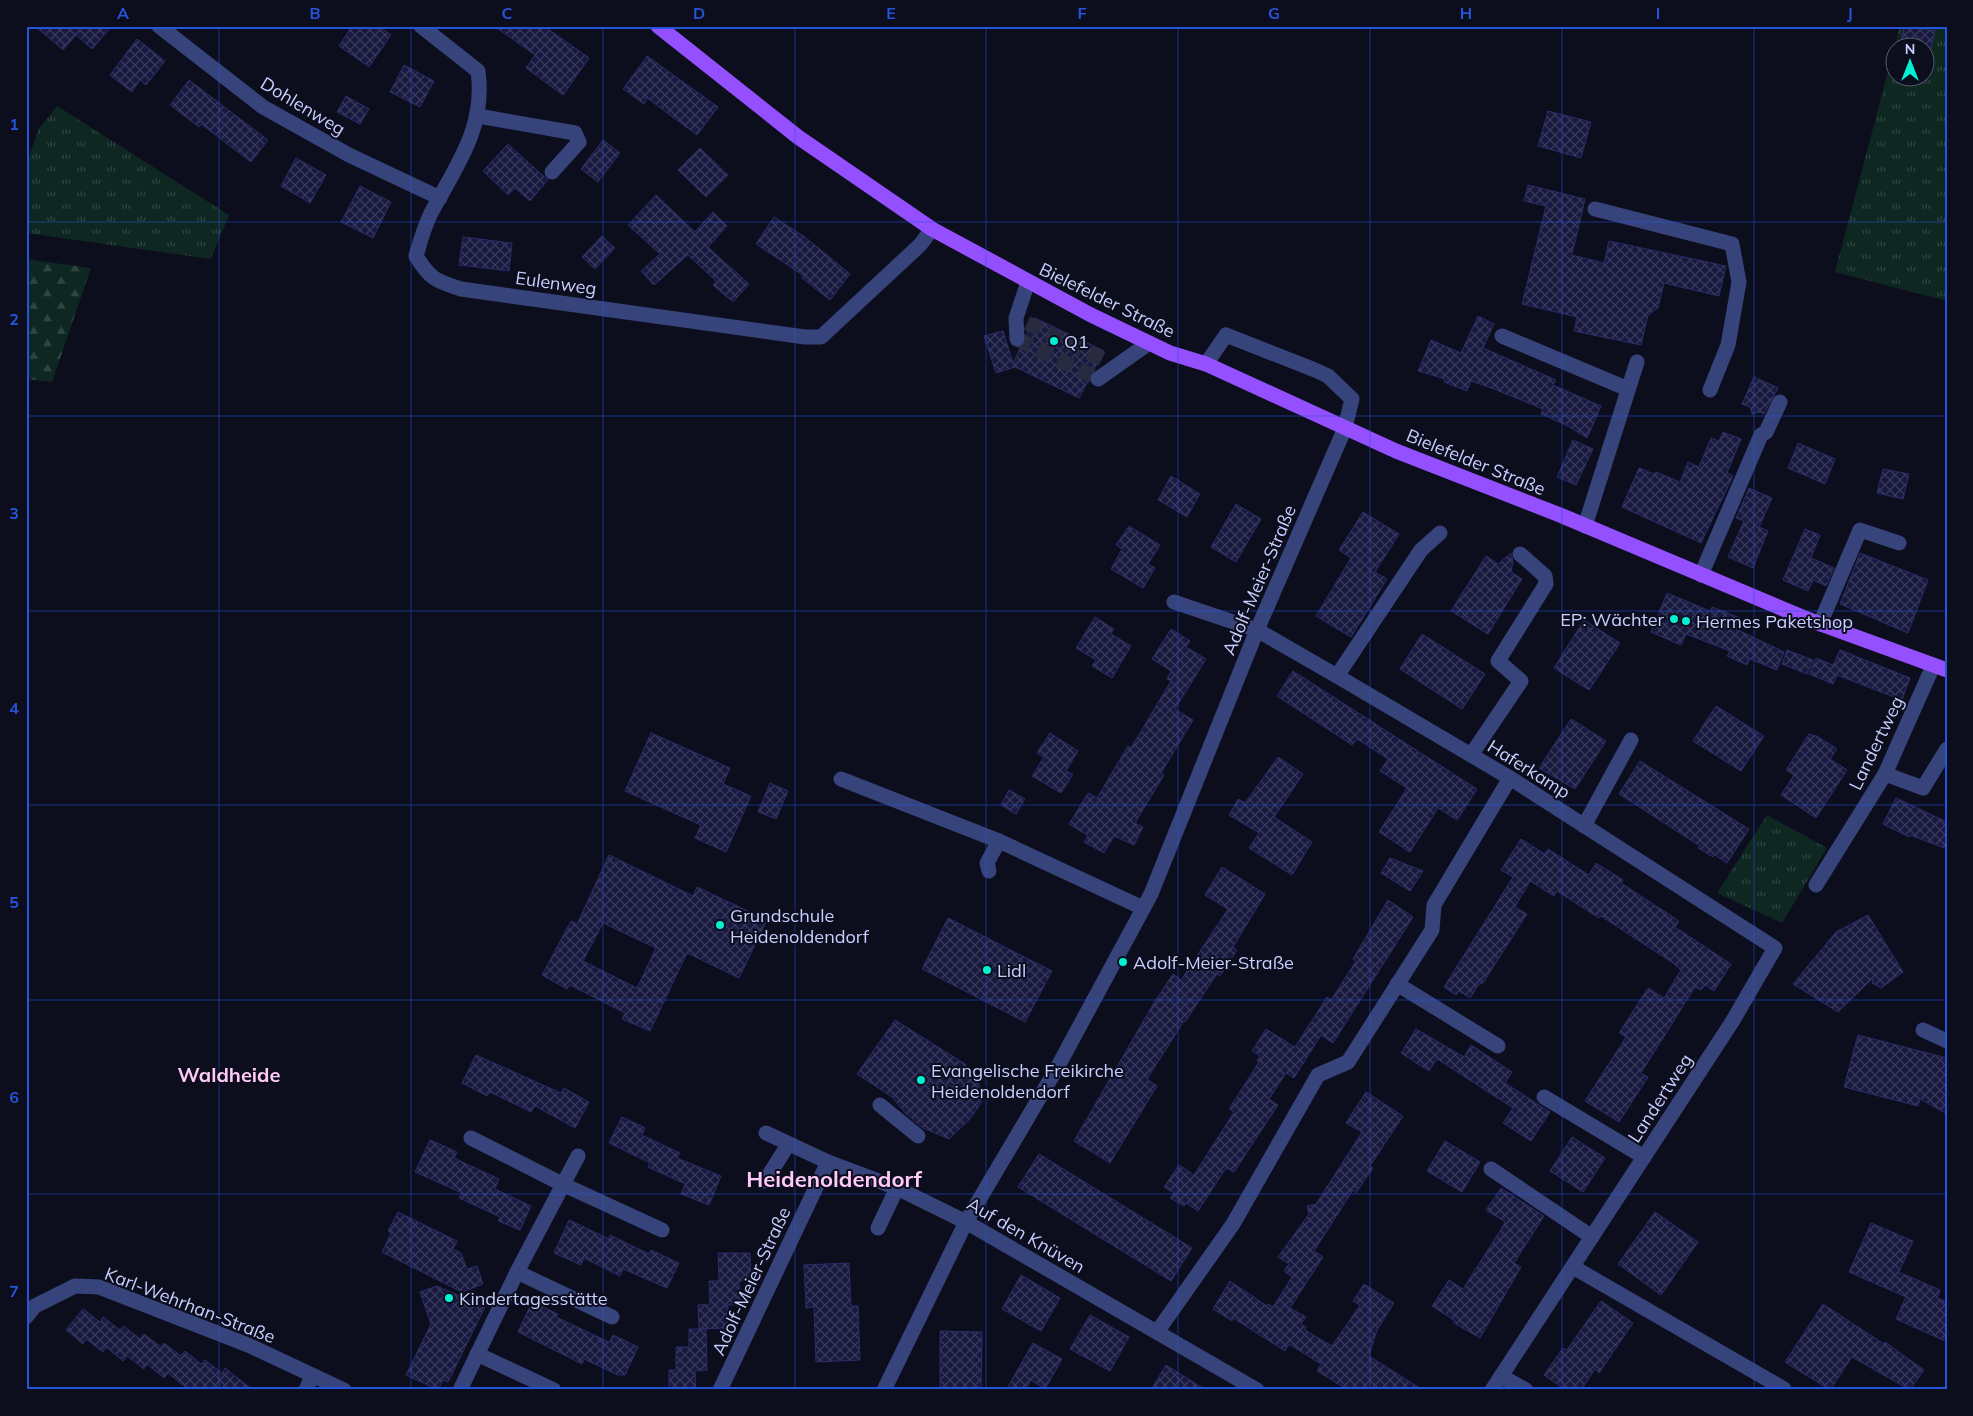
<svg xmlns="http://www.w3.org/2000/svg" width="1973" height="1416" font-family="Mulish,sans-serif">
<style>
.grass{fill:url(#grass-tufts);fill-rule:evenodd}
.forest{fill:url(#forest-firs)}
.building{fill:url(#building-cross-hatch);stroke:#2a2c6a;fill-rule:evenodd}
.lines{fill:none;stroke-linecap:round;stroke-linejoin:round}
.minor-tunnel{stroke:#282a3f;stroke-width:15;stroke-dasharray:15 8;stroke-linecap:butt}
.minor{stroke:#37447c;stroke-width:15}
.major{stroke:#9450fe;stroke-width:15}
.grid{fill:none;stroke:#2654da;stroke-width:1;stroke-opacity:0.55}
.poi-dot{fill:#01f2d1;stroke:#0c0d1d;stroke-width:2}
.labels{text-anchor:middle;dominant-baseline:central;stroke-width:4;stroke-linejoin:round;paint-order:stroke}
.street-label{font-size:18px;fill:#c8cfff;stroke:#0c0d1d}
.poi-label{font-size:18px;fill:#c8cfff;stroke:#0c0d1d;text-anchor:start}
.quarter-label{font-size:20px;font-weight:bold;fill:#ffcaf8;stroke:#0c0d1d}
.district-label{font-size:22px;font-weight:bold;fill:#ffcaf8;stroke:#0c0d1d}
.neatline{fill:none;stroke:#2654da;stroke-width:2}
.grid-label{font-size:16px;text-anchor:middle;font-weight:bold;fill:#2654da}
</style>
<defs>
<pattern id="grass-tufts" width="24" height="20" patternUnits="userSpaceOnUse" patternTransform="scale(1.25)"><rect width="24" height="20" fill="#0f2721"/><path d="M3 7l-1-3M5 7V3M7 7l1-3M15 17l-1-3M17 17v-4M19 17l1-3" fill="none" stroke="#304542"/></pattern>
<pattern id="forest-firs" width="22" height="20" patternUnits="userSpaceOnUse" patternTransform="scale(1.25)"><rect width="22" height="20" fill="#0f2721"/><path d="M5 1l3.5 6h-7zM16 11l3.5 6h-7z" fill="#304542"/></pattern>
<pattern id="building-cross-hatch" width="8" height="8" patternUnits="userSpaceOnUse" patternTransform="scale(1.25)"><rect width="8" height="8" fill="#18193e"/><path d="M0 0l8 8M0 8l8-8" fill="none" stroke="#38395b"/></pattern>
</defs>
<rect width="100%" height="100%" fill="#0c0d1d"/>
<g class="grass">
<path d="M1900 26H1947V301L1835 272ZM1896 48H1926V78H1896Z"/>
<path d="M57 106 229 215 211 259 26 233V166L38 130Z"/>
<path d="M1767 815 1827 848 1782 923 1717 893Z"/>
</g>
<path class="forest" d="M26 259 91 268 52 382 26 379Z"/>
<g class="building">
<path d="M35 26H112L92 49 76 35 63 50Z"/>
<path d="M352 26H378L391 35 369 67 339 46Z"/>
<path d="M494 26H544L589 58 563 95 526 68 535 55Z"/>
<path d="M1904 26 1935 31 1931 48H1900Z"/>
<path d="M137 39 165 61 146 85 140 80 132 92 110 75Z"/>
<path d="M647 56 718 107 697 135 647 98 644 104 623 89Z"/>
<path d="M404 65 434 81 420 107 390 92Z"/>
<path d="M189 80 268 140 251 162 201 124 199 127 170 105Z"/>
<path d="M346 96 369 109 360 124 337 112Z"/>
<path d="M1548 111 1591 122 1581 158 1538 146Z"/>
<path d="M603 140 620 153 598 182 581 169Z"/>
<path d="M508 144 548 180 530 201 515 188 508 195 483 171Z"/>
<path d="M700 148 728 175 706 197 678 170Z"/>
<path d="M296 158 326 175 310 203 281 186Z"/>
<path d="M1528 185 1585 199 1572 255 1604 263 1609 241 1726 266 1719 296 1664 283 1658 308 1648 315 1641 345 1574 331 1577 317 1522 304 1546 206 1524 201Z"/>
<path d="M360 186 391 202 373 238 341 222Z"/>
<path d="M656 195 695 232 713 212 727 226 708 247 749 284 733 302 713 285 716 281 688 255 654 285 641 271 660 254 628 225Z"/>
<path d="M774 217 805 237 850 274 830 300 802 278 804 276 756 244Z"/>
<path d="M602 236 615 248 595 269 582 257Z"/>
<path d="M463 237 512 243 509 271 459 265Z"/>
<path d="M1478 316 1494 324 1483 348 1556 380 1553 385 1601 406 1587 438 1566 425 1541 414 1543 409 1494 389 1471 381 1467 391 1444 382 1445 379 1418 371 1431 340 1461 353Z"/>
<path d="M1035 318 1104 351 1079 398 1015 367 996 373 984 336 1003 331 1013 363 1021 347 1026 343V336Z"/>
<path d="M1754 377 1778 388 1764 414 1760 412 1752 414 1750 407 1742 404Z"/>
<path d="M1723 432 1741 439 1727 473 1733 476 1701 543 1622 507 1639 468 1654 474 1656 472 1680 482 1688 462 1699 467 1711 438 1719 441Z"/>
<path d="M1573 440 1593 449 1576 485 1557 477Z"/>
<path d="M1798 443 1835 459 1825 484 1788 468Z"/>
<path d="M1883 469 1909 474 1903 499 1877 493Z"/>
<path d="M1171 476 1200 494 1187 517 1158 500Z"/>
<path d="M1749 488 1772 498 1759 527 1768 531 1753 568 1728 557 1744 521 1736 518Z"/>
<path d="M1236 504 1261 519 1236 562 1211 547Z"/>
<path d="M1363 512 1399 534 1375 572 1387 579 1351 637 1316 616 1351 558 1339 550Z"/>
<path d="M1129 526 1160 545 1148 564 1155 568 1143 588 1111 569 1122 549 1116 545Z"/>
<path d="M1805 529 1820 535 1811 558 1834 568 1826 586 1813 580 1808 591 1783 580Z"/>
<path d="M1511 553 1513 561 1511 572 1522 579 1488 634 1451 611 1486 556 1498 564Z"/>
<path d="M1860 553 1928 580 1908 633 1840 604Z"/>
<path d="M1667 593 1710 611 1712 607 1740 618 1736 629 1784 652 1777 670 1750 659 1747 665 1727 656 1730 651 1686 634 1681 645 1651 632Z"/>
<path d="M1095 617 1114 629 1111 634 1131 646 1112 678 1092 666 1096 660 1076 648Z"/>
<path d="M1584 620 1620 643 1589 690 1554 668Z"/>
<path d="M1171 629 1190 641 1186 647 1206 659 1175 709 1193 720 1161 773 1164 775 1135 823 1143 827 1134 845 1114 836 1104 853 1084 842 1088 836 1069 824 1088 793 1097 798 1128 746 1131 748 1171 681 1167 679 1171 671 1152 659Z"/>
<path d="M1422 634 1485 674 1462 709 1400 669Z"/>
<path d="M1787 650 1813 660 1807 674 1782 664Z"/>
<path d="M1840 650 1910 678 1902 700 1837 675 1833 684 1809 674 1816 658 1833 665Z"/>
<path d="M1293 671 1477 789 1457 820 1438 808 1410 852 1379 832 1407 788 1380 771 1388 759 1357 739 1352 745 1277 696Z"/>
<path d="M1716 706 1764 736 1741 771 1693 741Z"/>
<path d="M1571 719 1606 741 1575 789 1539 768Z"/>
<path d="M651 733 730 768 723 784 751 796 726 852 695 838 701 825 625 791Z"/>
<path d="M1050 733 1078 751 1066 771 1073 774 1061 793 1032 776 1044 757 1037 753Z"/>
<path d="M1809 734 1817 736 1837 749 1830 759 1847 770 1816 818 1781 795 1794 775 1786 770Z"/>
<path d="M1278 757 1303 774 1274 817 1312 842 1292 875 1249 848 1259 833 1229 815 1238 799 1245 803Z"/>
<path d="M1640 761 1749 829 1727 863 1715 855 1713 857 1698 848 1700 846 1619 794Z"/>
<path d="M770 783 788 791 776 819 758 812Z"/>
<path d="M1009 790 1025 799 1016 814 1001 805Z"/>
<path d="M1896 798 1947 822V849L1910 835 1909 837 1883 824Z"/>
<path d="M1521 839 1545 854 1548 849 1589 875 1596 863 1623 880 1621 883 1679 921 1675 927 1731 964 1714 991 1705 985 1701 990 1695 987 1641 1073 1648 1077 1619 1122 1585 1101 1626 1037 1619 1033 1648 988 1664 998 1681 970 1673 963 1601 916 1599 918 1557 891 1554 896 1530 881 1515 907 1527 914 1483 983 1479 984 1470 998 1459 991 1456 995 1444 987 1513 877 1501 870Z"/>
<path d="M609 855 693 896 697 887 767 920 739 978 687 953 650 1031 622 1019 625 1013 570 985 567 989 542 975 571 921 577 924ZM603 923 656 948 637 988 583 961Z"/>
<path d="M1390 858 1423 871 1410 891 1381 873Z"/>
<path d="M1222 867 1265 894 1233 947 1237 950 1220 976 1217 974 1185 1022 1184 1021 1147 1079 1157 1086 1110 1163 1074 1141 1155 1001 1173 974 1181 980 1228 909 1205 895Z"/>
<path d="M1388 900 1413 917 1333 1043 1321 1035 1294 1078 1286 1073 1269 1099 1278 1105 1234 1172 1226 1168 1198 1211 1186 1203 1184 1206 1170 1198 1174 1193 1164 1187 1179 1165 1194 1175 1234 1112 1229 1109 1259 1062 1257 1061 1260 1056 1252 1051 1266 1029 1295 1047 1327 997 1331 1000 1356 961 1353 959Z"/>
<path d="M1868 915 1903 972 1881 988 1872 983 1873 978 1838 1012 1793 984 1836 932Z"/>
<path d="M948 918 1052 971 1025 1022 922 969Z"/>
<path d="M895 1020 965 1064 980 1086 981 1103 970 1119 949 1139 923 1128 906 1114 892 1097 857 1074Z"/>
<path d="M1416 1029 1464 1057 1471 1045 1512 1072 1505 1083 1550 1112 1531 1141 1503 1123 1513 1108 1437 1059 1429 1071 1401 1053Z"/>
<path d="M1858 1035 1947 1058V1114L1920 1099 1918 1106 1844 1087Z"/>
<path d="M476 1055 561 1093 564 1088 589 1102 575 1128 535 1106 531 1112 490 1092 487 1096 462 1083Z"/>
<path d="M1366 1092 1403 1116 1370 1166 1373 1168 1356 1193 1353 1190 1314 1251 1323 1257 1290 1308 1306 1317 1301 1324 1306 1327 1305 1330 1332 1346 1360 1305 1353 1301 1364 1284 1394 1303 1377 1330 1369 1356 1423 1390H1348L1317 1371 1321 1364 1289 1344 1285 1351 1233 1318 1232 1321 1213 1309 1230 1281 1267 1306 1268 1304 1273 1307 1292 1277 1284 1271 1289 1264 1278 1257 1309 1214 1307 1206 1316 1204 1362 1132 1346 1123Z"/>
<path d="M622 1117 645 1128 642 1135 680 1153 677 1158 721 1176 709 1205 681 1194 685 1184 648 1167 650 1163 609 1143Z"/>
<path d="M1572 1137 1605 1158 1583 1192 1550 1171Z"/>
<path d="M430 1140 457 1152 454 1158 499 1179 495 1189 531 1206 520 1230 498 1221 500 1217 459 1198 462 1193 415 1172Z"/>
<path d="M1445 1141 1480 1162 1462 1192 1427 1171Z"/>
<path d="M1039 1154 1192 1248 1171 1281 1018 1187Z"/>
<path d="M1501 1188 1544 1216 1514 1263 1521 1267 1480 1338 1454 1323 1455 1321 1432 1306 1449 1280 1463 1289 1503 1226 1505 1222 1486 1210Z"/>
<path d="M398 1212 457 1241 453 1249 461 1253 467 1269 477 1266 483 1284 462 1292 382 1252 391 1233 388 1231Z"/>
<path d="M1655 1212 1698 1242 1661 1295 1618 1264Z"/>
<path d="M569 1220 609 1239 610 1235 649 1254 651 1250 679 1263 667 1288 623 1269 620 1276 584 1258 581 1265 554 1253Z"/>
<path d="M1871 1223 1913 1241 1899 1272 1940 1290 1937 1298 1947 1302V1342L1896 1319 1906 1297 1849 1272Z"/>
<path d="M718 1253H750L751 1281H739L740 1305H728V1328L699 1329 698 1305 710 1304 709 1281H719Z"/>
<path d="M849 1263 851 1306H858L860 1360 816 1362 814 1307 806 1308 804 1265Z"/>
<path d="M1021 1275 1060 1298 1041 1331 1002 1309Z"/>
<path d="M437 1286 485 1307 448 1382 443 1380 438 1390 406 1375 431 1324 420 1292Z"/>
<path d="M1601 1301 1633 1323 1599 1373 1595 1369 1581 1390H1565L1544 1375 1563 1348 1567 1350Z"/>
<path d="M532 1302 558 1314 556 1317 609 1342 613 1335 638 1347 625 1375H618L584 1359 582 1364 518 1332Z"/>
<path d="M1823 1304 1884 1344 1885 1342 1924 1370 1910 1390 1852 1357 1830 1390 1785 1362Z"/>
<path d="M83 1309 100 1322 103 1317 120 1330 124 1326 140 1339 144 1334 161 1347 164 1343 181 1356 185 1351 201 1364 205 1360 222 1373 225 1368 253 1390H189L168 1373 164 1378 147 1364 144 1369 127 1356 123 1361 106 1347 103 1352 86 1339 83 1344 66 1330Z"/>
<path d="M1090 1315 1129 1337 1110 1371 1070 1349Z"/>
<path d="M689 1329H706L707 1370 695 1371 696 1390H669V1370H676V1347H689Z"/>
<path d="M940 1331 982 1332 981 1390H940Z"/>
<path d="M1033 1343 1062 1359 1045 1389 1031 1380 1025 1390H1006Z"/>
<path d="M1166 1365 1206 1390H1151Z"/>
</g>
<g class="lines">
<g class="minor-tunnel">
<path d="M1027 323 1102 359"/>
<path d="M1017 339 1098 379"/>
</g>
<g class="minor">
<path d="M159 26 263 107 349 155 440 198"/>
<path d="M421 26 478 71C486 128 456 166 431 213 424 227 420 242 416 256 430 279 436 281 461 289L805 337H821L920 245 932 229"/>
<path d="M478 116 575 133 579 142 552 172"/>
<path d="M1595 209 1732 244 1739 282 1728 345 1710 390"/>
<path d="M1502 336 1628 389"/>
<path d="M1017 339 1016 318 1028 282"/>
<path d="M1098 379 1149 343"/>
<path d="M1585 526 1637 362"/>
<path d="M1701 575 1761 435 1766 432 1780 402"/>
<path d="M1174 602 1257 630 1337 676 1510 778 1775 948 1732 1022 1492 1390"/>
<path d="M1820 624 1860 530 1899 543"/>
<path d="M1337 676 1421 550 1440 533"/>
<path d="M1471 755 1521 681 1498 661 1546 584 1545 576 1520 554"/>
<path d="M1885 774 1923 788 1947 749"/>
<path d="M841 779 999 841 1143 908"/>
<path d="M1584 826 1631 740"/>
<path d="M989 871 987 863 999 841"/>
<path d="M1816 885 1885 774 1933 666"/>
<path d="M1397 984 1498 1046"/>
<path d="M1923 1030 1947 1041"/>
<path d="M1544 1097 1644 1157"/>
<path d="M880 1105 918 1136"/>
<path d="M766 1133 828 1162 897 1188 966 1222 1257 1390"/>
<path d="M471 1138 562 1184 662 1230"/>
<path d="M1491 1169 1592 1237"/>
<path d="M765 1181 788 1145"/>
<path d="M878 1228 897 1188"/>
<path d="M1573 1267 1784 1389"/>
<path d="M517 1272 612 1317"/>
<path d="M26 1317 35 1306 75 1286 99 1287 248 1345 344 1390"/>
<path d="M1157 1332 1233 1224 1318 1075 1348 1062 1432 930 1434 905 1510 778"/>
<path d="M477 1354 554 1390"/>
<path d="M1501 1376 1526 1390"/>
<path d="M306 1390 312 1376"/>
<path d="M460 1390 517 1272 578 1156"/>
<path d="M720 1390 828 1162"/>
<path d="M884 1390 966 1222 1057 1068 1151 894 1257 630 1345 428 1352 399 1328 376 1315 370 1226 335 1206 364"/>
</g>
<path class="major" d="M658 26 798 137 932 229 1091 315 1170 353 1206 364 1396 451 1560 515 1807 619 1947 670"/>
</g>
<path class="grid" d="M219 26V1390M411 26V1390M603 26V1390M795 26V1390M986 26V1390M1178 26V1390M1370 26V1390M1562 26V1390M1754 26V1390M26 222H1947M26 416H1947M26 611H1947M26 805H1947M26 1000H1947M26 1194H1947"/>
<g class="poi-dot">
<circle cx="1054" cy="341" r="5"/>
<circle cx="1674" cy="619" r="5"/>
<circle cx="1686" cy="621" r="5"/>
<circle cx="720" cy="925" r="5"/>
<circle cx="1123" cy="962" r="5"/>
<circle cx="987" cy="970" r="5"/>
<circle cx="921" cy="1080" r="5"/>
<circle cx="449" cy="1298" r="5"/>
</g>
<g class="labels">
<g class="street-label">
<text transform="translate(303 106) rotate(31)">Dohlenweg</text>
<text transform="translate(556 283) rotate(8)">Eulenweg</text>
<text transform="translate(1107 300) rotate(26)">Bielefelder Straße</text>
<text transform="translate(1476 462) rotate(22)">Bielefelder Straße</text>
<text transform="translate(1259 580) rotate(-67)">Adolf-Meier-Straße</text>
<text transform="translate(1876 743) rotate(-64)">Landertweg</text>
<text transform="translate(1529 769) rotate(32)">Haferkamp</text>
<text transform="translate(1660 1098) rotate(-57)">Landertweg</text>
<text transform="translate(1026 1235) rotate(30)">Auf den Knüven</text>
<text transform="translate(751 1281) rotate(-65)">Adolf-Meier-Straße</text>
<text transform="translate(190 1305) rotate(21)">Karl-Wehrhan-Straße</text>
</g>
<g class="poi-label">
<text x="1064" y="341">Q1</text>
<text x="1664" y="619" text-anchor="end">EP: Wächter</text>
<text x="1696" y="621">Hermes Paketshop</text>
<text x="730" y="915">Grundschule<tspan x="730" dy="21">Heidenoldendorf</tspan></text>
<text x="1133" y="962">Adolf-Meier-Straße</text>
<text x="997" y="970">Lidl</text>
<text x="931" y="1070">Evangelische Freikirche<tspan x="931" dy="21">Heidenoldendorf</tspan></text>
<text x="459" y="1298">Kindertagesstätte</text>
</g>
<g class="quarter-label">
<text x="229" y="1074">Waldheide</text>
</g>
<g class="district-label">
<text x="834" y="1179">Heidenoldendorf</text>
</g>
</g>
<rect width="1973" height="1416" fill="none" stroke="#0c0d1d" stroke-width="55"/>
<g transform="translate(1910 62)"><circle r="24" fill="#0c0d1d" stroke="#575b77"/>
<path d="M0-4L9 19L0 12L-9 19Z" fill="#01f2d1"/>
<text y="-8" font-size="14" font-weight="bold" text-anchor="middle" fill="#c8cfff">N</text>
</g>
<rect x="28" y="28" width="1918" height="1360" class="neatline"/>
<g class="grid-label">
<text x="123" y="19">A</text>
<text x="315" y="19">B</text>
<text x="507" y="19">C</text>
<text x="699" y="19">D</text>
<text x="891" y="19">E</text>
<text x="1082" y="19">F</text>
<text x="1274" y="19">G</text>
<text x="1466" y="19">H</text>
<text x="1658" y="19">I</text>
<text x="1850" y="19">J</text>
<text x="14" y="130">1</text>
<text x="14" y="325">2</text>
<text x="14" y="519">3</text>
<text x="14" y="714">4</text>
<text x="14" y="908">5</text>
<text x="14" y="1103">6</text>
<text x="14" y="1297">7</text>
</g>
</svg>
